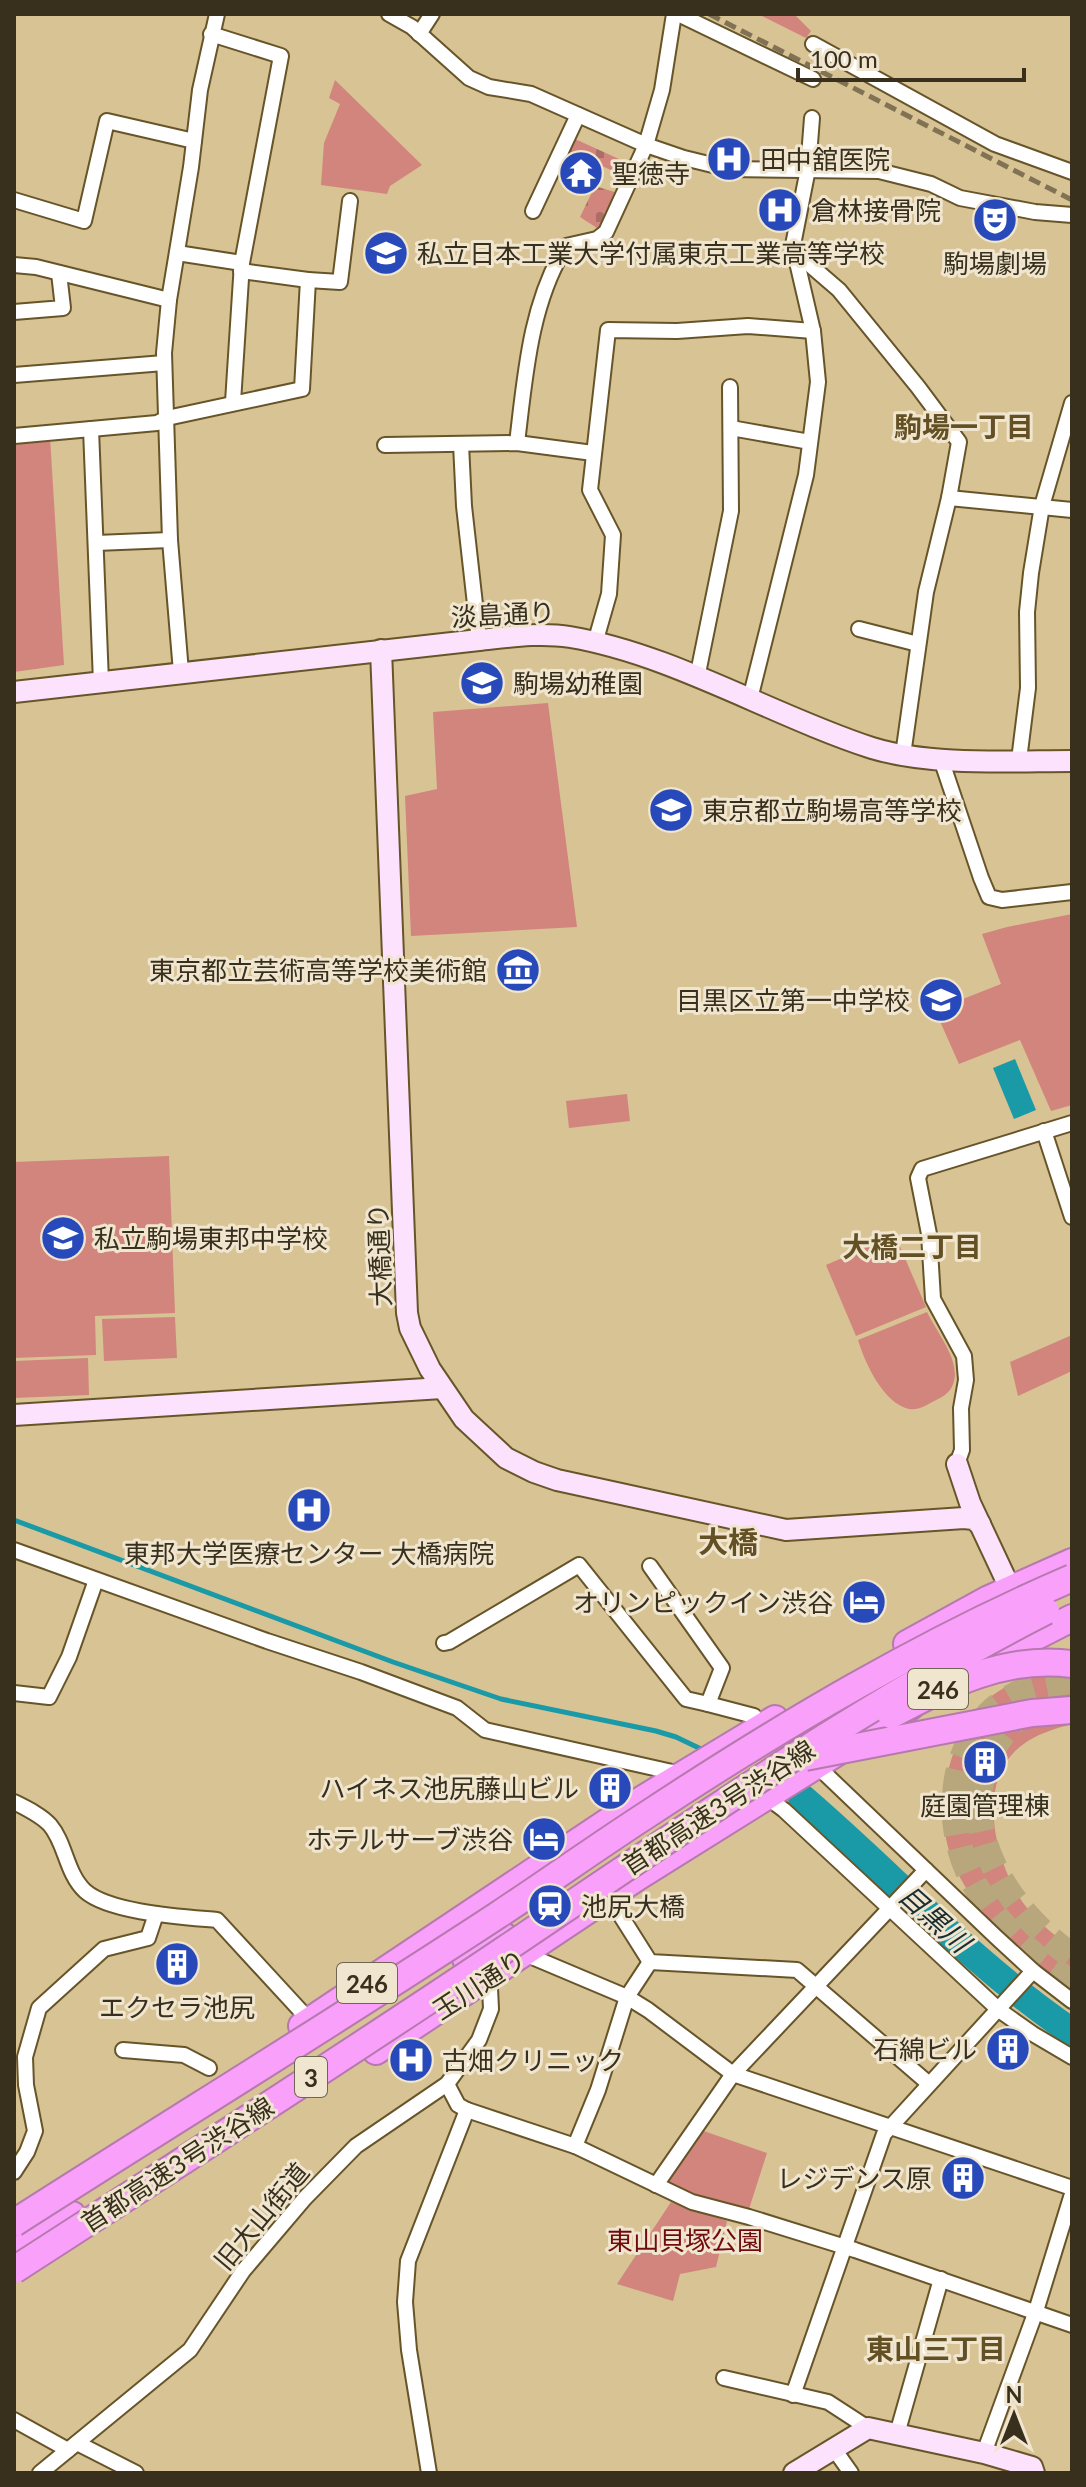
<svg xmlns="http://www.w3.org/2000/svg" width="1086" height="2487" font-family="Lato,'Noto Sans JP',sans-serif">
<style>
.green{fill:#d1857d}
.cemetery{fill:url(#cemetery-stones)}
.garden{fill:url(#garden-furrows)}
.water{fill:#1a99a7}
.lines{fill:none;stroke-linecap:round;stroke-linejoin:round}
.stream{stroke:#1a99a7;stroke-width:5}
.river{stroke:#1a99a7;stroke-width:28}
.highway-tunnel{stroke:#b8a67d;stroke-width:26;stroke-dasharray:26 13;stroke-linecap:butt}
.street-casing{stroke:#675529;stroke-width:18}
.secondary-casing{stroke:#675529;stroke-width:24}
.highway-casing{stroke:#b579ad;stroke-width:30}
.street{stroke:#fff;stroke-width:14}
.secondary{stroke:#fde2fe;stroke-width:20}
.highway{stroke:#f9a0fa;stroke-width:26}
.rail{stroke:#807253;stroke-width:5;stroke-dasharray:12 6;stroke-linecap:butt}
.highway-bridge-casing{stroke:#b579ad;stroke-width:30;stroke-linecap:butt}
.highway-bridge{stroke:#f9a0fa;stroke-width:26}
.labels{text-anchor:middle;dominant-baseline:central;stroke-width:6;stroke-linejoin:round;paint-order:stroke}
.shield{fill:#f0e5ce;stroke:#6f6652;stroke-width:2}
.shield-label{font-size:24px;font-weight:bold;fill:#38301d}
.poi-label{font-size:26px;fill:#38301d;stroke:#f0e5ce;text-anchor:start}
.street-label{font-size:26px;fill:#38301d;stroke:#f0e5ce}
.park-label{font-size:26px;fill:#700c0f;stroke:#f0e5ce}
.neighbourhood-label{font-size:28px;font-weight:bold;fill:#635024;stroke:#f0e5ce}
.water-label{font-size:28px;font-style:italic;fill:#1a2e31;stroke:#f0e5ce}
.quarter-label{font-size:30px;font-weight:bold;fill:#635024;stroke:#f0e5ce}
</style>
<defs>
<pattern id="cemetery-stones" width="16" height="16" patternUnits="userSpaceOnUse" patternTransform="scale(2)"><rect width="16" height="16" fill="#d1857d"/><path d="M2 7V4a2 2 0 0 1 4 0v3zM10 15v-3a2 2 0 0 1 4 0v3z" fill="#ab6d66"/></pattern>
<pattern id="garden-furrows" width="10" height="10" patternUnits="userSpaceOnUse" patternTransform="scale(2)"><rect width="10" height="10" fill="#d1857d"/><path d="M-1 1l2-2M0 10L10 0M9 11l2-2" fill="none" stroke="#ab6d66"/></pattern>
</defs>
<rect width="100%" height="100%" fill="#d8c395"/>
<g class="green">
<path d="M758 14H794L811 31 806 38Z"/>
<path d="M335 80 422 165 390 186 387 194 321 185 324 143 340 104 329 98Z"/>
<path d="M50 437 64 665 14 672V440Z"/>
<path d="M548 703 577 927 411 936 405 796 437 789 433 712Z"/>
<path d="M1072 914V1105L1051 1111 1020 1040 959 1064 935 1010 1001 984 982 934 1007 927Z"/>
<path d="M627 1094 630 1121 569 1128 566 1101Z"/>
<path d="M169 1156 175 1313 95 1316 96 1355 14 1358V1162Z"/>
<path d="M895 1235 926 1307 856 1336 826 1265Z"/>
<path d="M927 1312C936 1331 955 1353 955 1375 954 1387 949 1394 938 1399 930 1403 919 1411 909 1409 883 1403 865 1363 858 1340Z"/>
<path d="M175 1317 177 1358 104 1361 102 1319Z"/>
<path d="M1072 1335V1371L1018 1396 1010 1362Z"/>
<path d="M88 1358 89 1395 14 1398V1361Z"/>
<path d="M1072 1671V1724C1054 1729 1036 1734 1021 1746 978 1779 993 1849 1015 1890 1026 1911 1051 1935 1072 1947V1992C1028 1959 977 1918 955 1867 932 1815 944 1748 982 1705 1003 1681 1042 1673 1072 1671Z"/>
<path d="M698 2129 767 2153 749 2209 679 2190 667 2180Z"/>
<path d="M671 2202 727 2221 716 2267 680 2274 673 2301 617 2284Z"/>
</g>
<g class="cemetery">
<path d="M575 139 630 164 624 176 569 151Z"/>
<path d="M595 186 618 193 600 230 580 217Z"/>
</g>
<path class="garden" d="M981 1848 988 1867 982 1873 975 1866 972 1855Z"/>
<path class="water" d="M1015 1059 1036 1110 1014 1119 993 1068Z"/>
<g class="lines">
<path class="stream" d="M14 1520 393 1662 501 1699 656 1731 676 1737 701 1749"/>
<path class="river" d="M802 1798C893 1876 973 1965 1072 2032"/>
<g class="highway-tunnel">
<path d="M1072 1681C1051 1683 1031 1686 1013 1696 952 1729 942 1813 968 1871 989 1918 1030 1956 1072 1983"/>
<path d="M1031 1706C933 1782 988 1897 1072 1956"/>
</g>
<g class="street-casing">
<g id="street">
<path d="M389 14 412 27 469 78 489 87 531 94 646 145 684 158 729 169 879 171 931 184 960 198 1035 212 1072 215"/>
<path d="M678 14 813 79"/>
<path d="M211 34 281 56 242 263 233 402"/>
<path d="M419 34 432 14"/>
<path d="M813 44 995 144 1072 172"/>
<path d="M14 200 84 221 107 121 194 141"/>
<path d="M533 211 578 115"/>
<path d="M177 253 242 263"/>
<path d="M796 253 839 290 918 387 959 442 949 498 926 592 903 755"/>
<path d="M14 265 36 267 169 300"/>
<path d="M308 280 340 282 350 201"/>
<path d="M14 312 63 308 59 273"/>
<path d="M14 375 164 363"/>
<path d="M731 428 810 442"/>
<path d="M91 429 101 682"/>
<path d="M14 436 157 423 167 418 302 389 308 280 241 271"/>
<path d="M517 443C525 377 530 303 566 246L597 239 606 232 646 145 662 90 674 14"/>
<path d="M461 444 464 506 479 640"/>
<path d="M385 445 517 443 593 453"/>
<path d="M949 498 1072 510"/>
<path d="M96 543 170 540"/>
<path d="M859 629 918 644"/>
<path d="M595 643 609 594 613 535 590 490 608 330 677 331 748 326 813 331"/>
<path d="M181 672 170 540 164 353 169 300 191 167 200 90 217 14"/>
<path d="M697 678 731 511 730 387"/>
<path d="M750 699 806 475 818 382 813 331 793 245 808 169 812 118"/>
<path d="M941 759 981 878 989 897 1002 900 1072 892"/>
<path d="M1019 760 1028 688 1027 612 1031 573 1042 506 1072 403"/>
<path d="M1044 1131 1072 1217"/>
<path d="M957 1464 962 1450 961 1408 966 1380 964 1356 933 1299 929 1234 918 1178 922 1169 1072 1123"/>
<path d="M14 1550 267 1641 361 1672 457 1708 485 1730 681 1774"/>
<path d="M444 1643 449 1642 579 1565 686 1699 708 1704 722 1668 650 1566"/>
<path d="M14 1693 49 1697 69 1657 96 1580"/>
<path d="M708 1704 754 1716 761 1727"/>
<path d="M815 1764 996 1937 1033 1971 1072 2001"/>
<path d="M760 1799 772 1801 784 1810 999 2010 1033 2034 1072 2057"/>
<path d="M14 1802C26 1808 41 1815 50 1825 66 1844 66 1873 85 1891 110 1913 184 1917 217 1920L310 2021"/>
<path d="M609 1897 650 1962 797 1970 928 2083"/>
<path d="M525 1954 627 1997 648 2010 733 2074 1072 2188"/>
<path d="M123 2050 184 2055 209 2068"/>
<path d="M447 2084 458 2105 467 2110 575 2146 692 2202 749 2217 855 2250 1072 2325"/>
<path d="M575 2146 598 2090 627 1997 650 1962"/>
<path d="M14 2172 27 2152 35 2131 26 2085 25 2057 39 2008 104 1949 148 1938 156 1914"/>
<path d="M656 2185 733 2074 926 1870"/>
<path d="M724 2378 828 2402 868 2428"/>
<path d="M793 2395 884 2134 1033 1971"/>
<path d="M14 2420 68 2450"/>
<path d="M897 2434 941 2279"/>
<path d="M77 2443 136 2473"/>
<path d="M834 2449 851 2473"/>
<path d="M984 2453 1036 2311 1072 2194"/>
<path d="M40 2473 190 2350 243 2271 305 2198 356 2146 447 2084 479 2040 491 2009 490 1988 486 1980"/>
<path d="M429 2473 409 2350 405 2302 408 2261 467 2110"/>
</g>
</g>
<g class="secondary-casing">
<g id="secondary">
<path d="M381 650 407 1313 410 1328 430 1369 464 1419 506 1458 534 1472 557 1480 786 1530 964 1518 973 1519 980 1524"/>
<path d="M14 692 479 640C508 637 540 632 570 637 672 654 773 716 872 748 931 766 1010 761 1072 761"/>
<path d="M14 1415 442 1388"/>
<path d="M957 1464 970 1503 1016 1601"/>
<path d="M794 2473 868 2428 984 2453 1032 2467 1034 2473"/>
</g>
</g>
<g class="highway-casing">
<g id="highway">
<path d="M907 1644 989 1599 1072 1562"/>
<path d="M968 1671 1072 1618"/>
<path d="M466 1959 505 1937"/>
<path d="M302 2026 633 1805 775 1719"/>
<path d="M376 2051 639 1876 911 1706"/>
<path d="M14 2253 72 2215"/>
</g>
</g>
<use href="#street" class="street"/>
<use href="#secondary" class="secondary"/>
<use href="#highway" class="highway"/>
<path class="rail" d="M709 14 1072 200"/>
<g class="highway-bridge-casing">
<g id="highway-bridge">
<path d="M891 1715C948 1685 1005 1655 1072 1664"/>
<path d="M805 1757 1032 1713 1072 1710"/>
<path d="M14 2223C175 2120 338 2020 498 1915 548 1882 597 1847 648 1814 783 1725 923 1642 1072 1578"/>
<path d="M14 2270C178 2164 342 2059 504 1950 681 1831 856 1708 1046 1611"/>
</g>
</g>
<use href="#highway-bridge" class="highway-bridge"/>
</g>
<defs>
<g id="hospital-disc" transform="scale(2.3)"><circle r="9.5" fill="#2849b9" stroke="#f0e5ce"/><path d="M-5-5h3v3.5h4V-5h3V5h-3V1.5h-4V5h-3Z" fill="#fff"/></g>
<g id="temple-disc" transform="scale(2.3)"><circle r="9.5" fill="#2849b9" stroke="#f0e5ce"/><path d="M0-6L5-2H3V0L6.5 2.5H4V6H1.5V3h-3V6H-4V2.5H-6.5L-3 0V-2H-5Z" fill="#fff"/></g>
<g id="theatre-disc" transform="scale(2.3)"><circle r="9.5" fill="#2849b9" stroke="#f0e5ce"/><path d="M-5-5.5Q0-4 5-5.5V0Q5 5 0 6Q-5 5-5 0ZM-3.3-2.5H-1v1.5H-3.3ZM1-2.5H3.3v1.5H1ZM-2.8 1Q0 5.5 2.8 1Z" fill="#fff"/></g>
<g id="school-disc" transform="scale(2.3)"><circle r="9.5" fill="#2849b9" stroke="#f0e5ce"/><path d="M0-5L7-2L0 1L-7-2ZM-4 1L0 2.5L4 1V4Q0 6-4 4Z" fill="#fff"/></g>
<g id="museum-disc" transform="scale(2.3)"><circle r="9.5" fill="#2849b9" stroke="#f0e5ce"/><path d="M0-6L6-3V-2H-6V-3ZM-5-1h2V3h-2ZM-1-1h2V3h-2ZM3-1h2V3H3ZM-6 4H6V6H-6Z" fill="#fff"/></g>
<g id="hotel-disc" transform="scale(2.3)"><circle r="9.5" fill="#2849b9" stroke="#f0e5ce"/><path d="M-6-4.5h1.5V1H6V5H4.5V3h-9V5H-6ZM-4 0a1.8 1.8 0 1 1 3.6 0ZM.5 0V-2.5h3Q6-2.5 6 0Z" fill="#fff"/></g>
<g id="building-disc" transform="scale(2.3)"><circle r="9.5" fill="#2849b9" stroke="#f0e5ce"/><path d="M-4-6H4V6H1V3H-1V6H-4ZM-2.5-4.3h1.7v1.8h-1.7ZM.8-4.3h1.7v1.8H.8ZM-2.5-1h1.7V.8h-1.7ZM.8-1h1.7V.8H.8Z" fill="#fff"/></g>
<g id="station-disc" transform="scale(2.3)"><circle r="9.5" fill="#2849b9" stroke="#f0e5ce"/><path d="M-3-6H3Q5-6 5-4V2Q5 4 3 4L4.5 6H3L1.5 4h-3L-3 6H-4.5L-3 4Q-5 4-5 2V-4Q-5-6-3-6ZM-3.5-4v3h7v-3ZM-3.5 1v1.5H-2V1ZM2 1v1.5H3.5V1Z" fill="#fff"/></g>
</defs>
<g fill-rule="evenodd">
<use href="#hospital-disc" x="729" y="159"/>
<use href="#temple-disc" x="581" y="173"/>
<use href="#hospital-disc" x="780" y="210"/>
<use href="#theatre-disc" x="995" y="220"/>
<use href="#school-disc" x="386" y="253"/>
<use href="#school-disc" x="482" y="683"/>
<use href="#school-disc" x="671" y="810"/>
<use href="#museum-disc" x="518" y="970"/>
<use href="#school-disc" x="941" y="1000"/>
<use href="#school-disc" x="63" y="1238"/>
<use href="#hospital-disc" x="309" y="1510"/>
<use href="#hotel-disc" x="864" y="1602"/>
<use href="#building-disc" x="985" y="1762"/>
<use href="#building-disc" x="610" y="1788"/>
<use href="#hotel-disc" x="544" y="1839"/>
<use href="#station-disc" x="550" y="1906"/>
<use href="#building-disc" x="177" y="1964"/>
<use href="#building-disc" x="1008" y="2049"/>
<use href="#hospital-disc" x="411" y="2060"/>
<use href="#building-disc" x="963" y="2178"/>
</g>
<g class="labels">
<g class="shield">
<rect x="908" y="1669" width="60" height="40" rx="6"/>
<rect x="337" y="1963" width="60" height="40" rx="6"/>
<rect x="295" y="2057" width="32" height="40" rx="6"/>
</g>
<g class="shield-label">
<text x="938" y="1689">246</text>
<text x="367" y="1983">246</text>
<text x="311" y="2077">3</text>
</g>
<g class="poi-label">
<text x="760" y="159">田中舘医院</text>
<text x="612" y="173">聖徳寺</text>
<text x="811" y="210">倉林接骨院</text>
<text x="417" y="253">私立日本工業大学付属東京工業高等学校</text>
<text x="995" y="263" text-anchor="middle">駒場劇場</text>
<text x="513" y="683">駒場幼稚園</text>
<text x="702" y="810">東京都立駒場高等学校</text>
<text x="487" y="970" text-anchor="end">東京都立芸術高等学校美術館</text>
<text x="910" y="1000" text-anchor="end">目黒区立第一中学校</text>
<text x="94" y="1238">私立駒場東邦中学校</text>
<text x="309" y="1553" text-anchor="middle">東邦大学医療センター 大橋病院</text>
<text x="833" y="1602" text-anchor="end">オリンピックイン渋谷</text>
<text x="579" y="1788" text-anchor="end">ハイネス池尻藤山ビル</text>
<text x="985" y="1805" text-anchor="middle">庭園管理棟</text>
<text x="513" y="1839" text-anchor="end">ホテルサーブ渋谷</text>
<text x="581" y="1906">池尻大橋</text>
<text x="177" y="2007" text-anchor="middle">エクセラ池尻</text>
<text x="977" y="2049" text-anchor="end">石綿ビル</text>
<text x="442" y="2060">古畑クリニック</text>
<text x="932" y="2178" text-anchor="end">レジデンス原</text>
</g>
<g class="street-label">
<text transform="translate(503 614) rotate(-3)">淡島通り</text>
<text transform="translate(379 1255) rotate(-92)">大橋通り</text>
<text transform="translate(718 1807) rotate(-33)">首都高速3号渋谷線</text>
<text transform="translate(479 1984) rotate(-33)">玉川通り</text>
<text transform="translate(177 2164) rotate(-33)">首都高速3号渋谷線</text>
<text transform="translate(261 2216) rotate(-50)">旧大山街道</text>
</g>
<g class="park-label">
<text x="685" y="2240">東山貝塚公園</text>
</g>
<g class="neighbourhood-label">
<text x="964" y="426">駒場一丁目</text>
<text x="912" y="1246">大橋二丁目</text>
<text x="936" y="2348">東山三丁目</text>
</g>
<g class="water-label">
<text transform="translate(935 1918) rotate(42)">目黒川</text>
</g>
<g class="quarter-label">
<text x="728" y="1541">大橋</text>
</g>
</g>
<rect width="1086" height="2487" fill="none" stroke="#38301d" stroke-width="32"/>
<g transform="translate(1014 2415)" stroke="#f0e5ce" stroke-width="6" paint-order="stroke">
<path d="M0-6L14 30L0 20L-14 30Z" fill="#38301d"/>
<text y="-12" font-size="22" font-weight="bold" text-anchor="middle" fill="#38301d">N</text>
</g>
<path d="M798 68v12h226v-12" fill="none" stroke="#38301d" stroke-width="4"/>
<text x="810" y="68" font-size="24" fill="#38301d" stroke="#f0e5ce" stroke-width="6" paint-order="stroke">100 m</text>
</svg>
